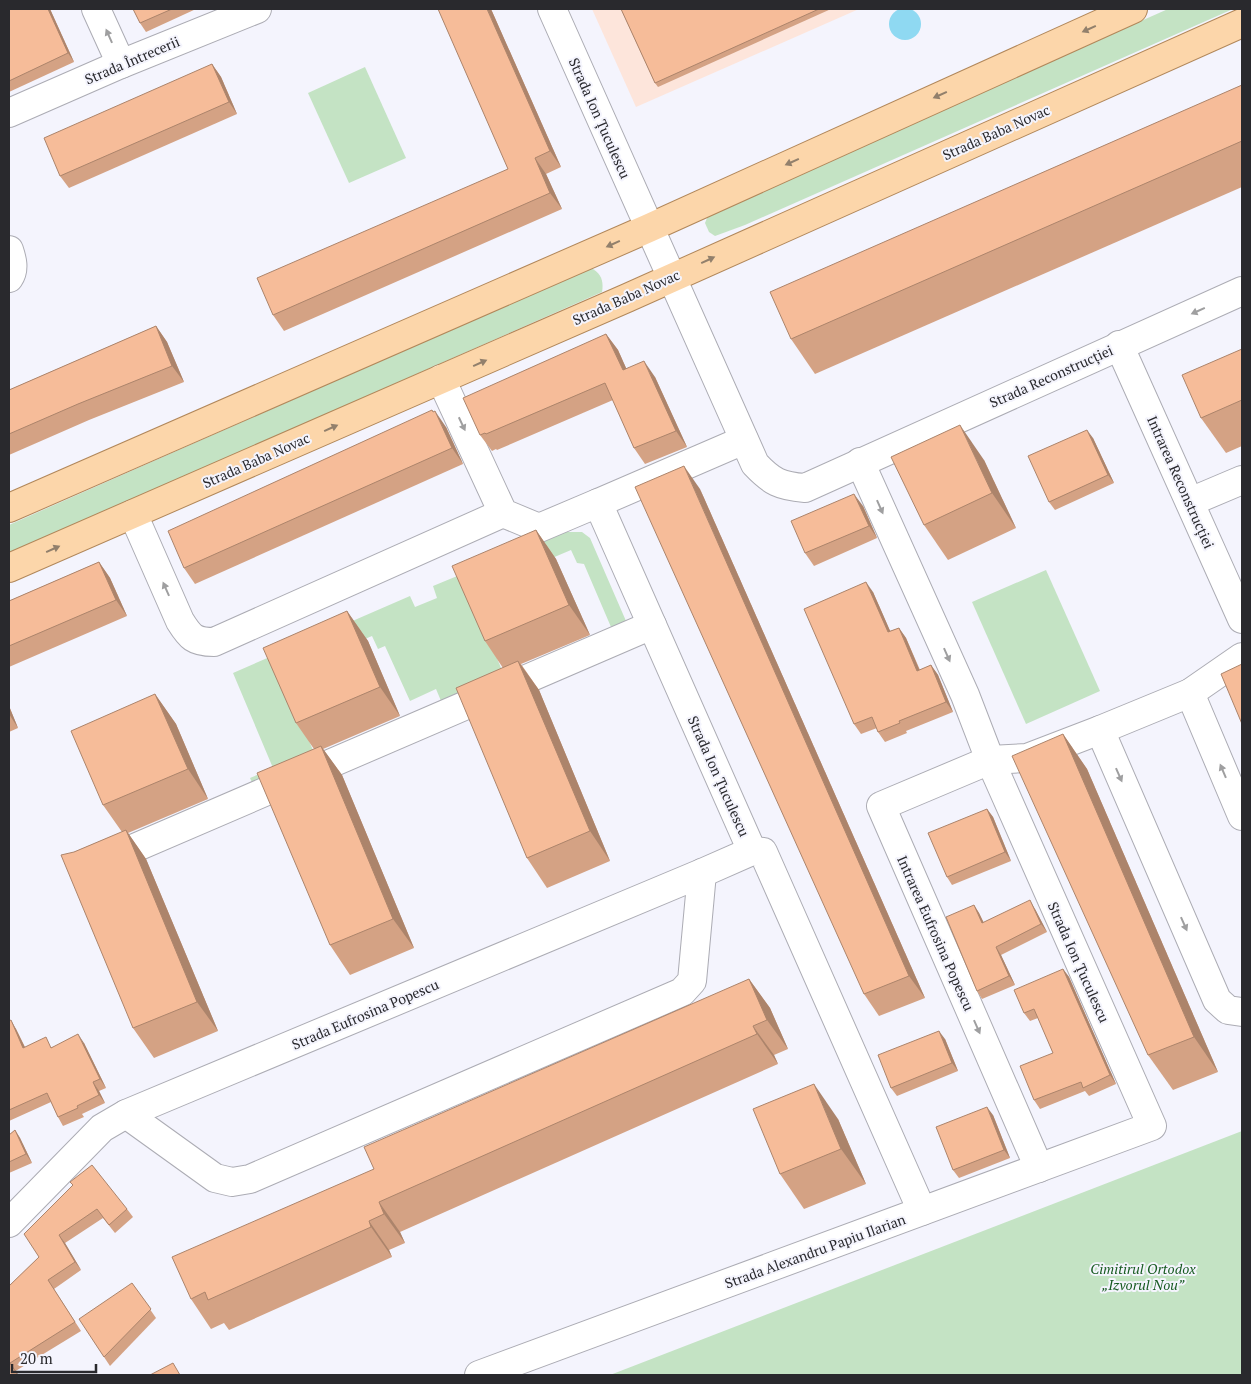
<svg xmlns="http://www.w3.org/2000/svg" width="1251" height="1384" font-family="'PT Serif',serif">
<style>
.commercial{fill:#fde5db}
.green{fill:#c4e3c4}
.water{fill:#8fd9f2}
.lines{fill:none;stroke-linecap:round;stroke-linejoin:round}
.minor-casing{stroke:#acacb4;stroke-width:30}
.major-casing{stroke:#b1875a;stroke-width:30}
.minor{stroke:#fff;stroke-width:28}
.major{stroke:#fcd6aa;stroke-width:28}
.wall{fill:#d4a284}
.shaded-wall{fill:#ac846b}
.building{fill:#f6bc99;stroke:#ac846b}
.oneway{fill:#92806c}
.oneway2{fill:#9f9fa0}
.labels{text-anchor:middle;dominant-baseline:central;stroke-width:4;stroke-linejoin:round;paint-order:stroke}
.street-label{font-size:14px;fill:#29292d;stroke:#f4f4fd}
.park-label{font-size:14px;font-style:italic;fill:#175b21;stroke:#f4f4fd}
</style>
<rect width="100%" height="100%" fill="#f4f4fd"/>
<path class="commercial" d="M592 9H859L636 107Z"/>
<g class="green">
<path d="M1168 9H1233L745 225 715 236 709 232 705 223 709 213Z"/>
<path d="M365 67 406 158 349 183 308 93Z"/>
<path d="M590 268C601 272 604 281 602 292L9 554V525Z"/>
<path d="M564 532H582L590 538 626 621 611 627 584 564 577 563 571 550 470 593 506 680 444 708 436 689 410 701 385 646 378 649 372 636 281 675 318 762 255 789 250 778 273 768 233 673 410 596 415 607 437 598 433 586Z"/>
<path d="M1046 570 1100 691 1026 724 972 602Z"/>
<path d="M1242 1131V1375H610Z"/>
</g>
<circle class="water" cx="905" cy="24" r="16"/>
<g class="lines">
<g class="minor-casing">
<g id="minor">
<path d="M96 9 121 64"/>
<path d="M552 9 755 464C772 482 780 486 805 488L1242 291"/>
<path d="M9 113 121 64 257 9"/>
<path d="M9 250C12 259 15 269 9 278"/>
<path d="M1119 345 1242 619"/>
<path d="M441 379 503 513 539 528 598 503"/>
<path d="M744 440 598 503 752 851"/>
<path d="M1190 502 1242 480"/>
<path d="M133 514 180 621C190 637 194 642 214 642L503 513"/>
<path d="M1190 693 1242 816"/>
<path d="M1100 730 1217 1000 1228 1010 1242 1012"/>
<path d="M752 851 763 852 922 1211"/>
<path d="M102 862 652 625"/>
<path d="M126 1114 215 1178 232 1182 250 1179 682 992 692 981 702 873"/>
<path d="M1039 1168 881 806 990 760 1027 758 1100 730 1190 693 1242 657"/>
<path d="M9 1223 102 1128 126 1114 702 873 752 851"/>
<path d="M479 1375 1152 1126 990 760 965 695 860 462"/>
</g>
</g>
<g class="major-casing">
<g id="major">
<path d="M9 508 649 228 1133 9"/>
<path d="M9 568 627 298 1242 23"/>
</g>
</g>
<use href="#minor" class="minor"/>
<use href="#major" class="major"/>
</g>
<g class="wall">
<path d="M9 9H50L74 62 9 92Z"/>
<path d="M133 9H196L146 32 140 23Z"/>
<path d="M491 9 561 167 546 174 562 209 284 331 273 315 508 169Z"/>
<path d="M621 9H831L658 87 655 83Z"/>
<path d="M212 64 221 77 237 114 69 188 60 176Z"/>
<path d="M1242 85V187L815 374 791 339Z"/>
<path d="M156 326 167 342 184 382 89 420 9 455V390Z"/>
<path d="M606 334 618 350 626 368 655 377 687 447 645 464 634 448 613 400 497 450 496 449 492 451 480 435Z"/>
<path d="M1242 349V446L1226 453 1201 418Z"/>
<path d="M446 427 463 464 195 584 184 568Z"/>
<path d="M1093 438 1114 483 1055 510 1049 502Z"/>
<path d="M984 460 1016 528 948 560 924 525Z"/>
<path d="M700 489 925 998 879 1016 864 994Z"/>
<path d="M863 506 877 538 814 566 805 553Z"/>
<path d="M536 530 556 559 590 635 521 664 539 690 610 861 547 888 527 858 503 668 485 641Z"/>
<path d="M99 562 110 578 127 616 9 667V601Z"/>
<path d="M873 592 890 631 899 628 906 638 920 670 931 665 938 675 953 712 906 731 907 733 885 742 878 732 877 728 861 734 854 724Z"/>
<path d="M347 611 368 641 400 716 323 749 342 775 414 948 350 975 330 945 314 749 296 723Z"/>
<path d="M155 694 176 724 208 799 128 833 146 859 218 1031 154 1058 133 1028 74 852 122 832 103 805Z"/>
<path d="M9 706 18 728 9 732Z"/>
<path d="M1063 734 1087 769 1218 1072 1173 1090 1148 1055Z"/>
<path d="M987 809 993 817 1011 861 952 885 947 877Z"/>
<path d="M974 905 979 913 984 923 1035 909 1047 932 1001 955 1015 985 982 999 977 991Z"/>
<path d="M1063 969 1069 977 1116 1084 1089 1096 1085 1091 1040 1109 1034 1100 1053 1053 1038 1018 1030 1021 1024 1013Z"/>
<path d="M749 979 770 1008 788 1049 774 1055 778 1064 400 1232 405 1243 389 1250 392 1257 229 1330 224 1323 211 1329 191 1299 374 1169Z"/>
<path d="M9 1021 16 1029 25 1047H52L84 1043 106 1088 99 1091 105 1103 82 1114 84 1117 63 1126 58 1117 51 1102 9 1121Z"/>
<path d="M945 1039 958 1071 897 1096 891 1088Z"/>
<path d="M993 1115 1010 1158 959 1178 953 1170Z"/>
<path d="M838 1119 866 1184 804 1209 780 1174Z"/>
<path d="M15 1130 20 1138 32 1163 9 1173V1135Z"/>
<path d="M73 1186 127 1209 133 1217 115 1233 103 1218 65 1243 81 1270 54 1289 81 1331 9 1375V1286L39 1257Z"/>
<path d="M132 1283 156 1318 110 1366 104 1357Z"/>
</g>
<g class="shaded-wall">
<path d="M48 9H50L74 62 68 53Z"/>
<path d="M487 9H491L561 167 550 151Z"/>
<path d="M212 64 221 77 237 114 229 102Z"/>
<path d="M535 158 546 174 562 209 550 193Z"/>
<path d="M156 326 167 342 184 382 172 366Z"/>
<path d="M606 334 618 350 634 386 623 370Z"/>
<path d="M644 361 655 377 687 447 676 431Z"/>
<path d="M435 411 446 427 463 464 452 448Z"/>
<path d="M960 425 984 460 1016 528 992 493Z"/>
<path d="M1087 430 1093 438 1114 483 1108 475Z"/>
<path d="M684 466 700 489 925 998 909 976Z"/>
<path d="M854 494 863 506 877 538 869 526Z"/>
<path d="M536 530 556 559 590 635 569 605Z"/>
<path d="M99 562 110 578 127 616 116 600Z"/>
<path d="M866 582 873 592 895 642 888 632Z"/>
<path d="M347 611 368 641 400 716 380 687Z"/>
<path d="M899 628 906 638 924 681 917 671Z"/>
<path d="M518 661 539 690 610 861 590 831Z"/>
<path d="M931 665 938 675 953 712 946 702Z"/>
<path d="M155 694 176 724 208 799 188 769Z"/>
<path d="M9 706 18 728 9 714Z"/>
<path d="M1063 734 1087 769 1218 1072 1194 1037Z"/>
<path d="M321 746 342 775 414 948 393 919Z"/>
<path d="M987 809 993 817 1011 861 1005 852Z"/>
<path d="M126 830 146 859 218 1031 197 1002Z"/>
<path d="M1030 900 1035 909 1047 932 1041 924Z"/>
<path d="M974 905 979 913 988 932 982 923Z"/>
<path d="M996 947 1001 955 1015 985 1009 976Z"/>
<path d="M1063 969 1069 977 1116 1084 1110 1075Z"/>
<path d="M749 979 770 1008 788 1049 767 1020Z"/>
<path d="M11 1020 16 1029 29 1056 23 1048Z"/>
<path d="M753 1026 774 1055 778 1064 757 1034Z"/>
<path d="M939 1031 945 1039 958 1071 952 1063Z"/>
<path d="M78 1034 84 1043 106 1088 100 1079Z"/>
<path d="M93 1082 99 1091 105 1103 99 1095Z"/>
<path d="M814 1084 838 1119 866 1184 841 1149Z"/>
<path d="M987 1107 993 1115 1010 1158 1004 1150Z"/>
<path d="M15 1130 20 1138 32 1163 26 1154Z"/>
<path d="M379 1202 400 1232 405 1243 384 1214Z"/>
<path d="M369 1221 389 1250 392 1257 371 1227Z"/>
<path d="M59 1235 65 1243 81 1270 75 1262Z"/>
</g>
<g class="building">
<path d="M9 9H48L68 53 9 81Z"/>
<path d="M133 9H172L140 23Z"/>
<path d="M438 9H487L550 151 535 158 550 193 273 315 257 278 508 169Z"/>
<path d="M621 9H819L655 83Z"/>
<path d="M212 64 229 102 60 176 44 138Z"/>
<path d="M1242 85V141L791 339 770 292Z"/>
<path d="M156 326 172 366 78 404 9 434V390Z"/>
<path d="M606 334 623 370 644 361 676 431 634 448 605 383 486 434 485 433 480 435 463 398Z"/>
<path d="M1242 349V400L1201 418 1182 375Z"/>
<path d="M432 410 433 412 435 411 452 448 184 568 168 531Z"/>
<path d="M960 425 992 493 924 525 891 457Z"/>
<path d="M1087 430 1108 475 1049 502 1028 456Z"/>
<path d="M684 466 909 976 864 994 635 487Z"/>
<path d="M854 494 869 526 805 553 791 521Z"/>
<path d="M536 530 569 605 485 641 452 566Z"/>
<path d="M99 562 116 600 9 646V601Z"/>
<path d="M866 582 888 632 899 628 917 671 931 665 946 702 899 721 900 723 878 732 872 717 854 724 804 609Z"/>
<path d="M347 611 380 687 296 723 263 648Z"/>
<path d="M518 661 590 831 527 858 456 688Z"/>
<path d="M1242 664V724L1221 674Z"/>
<path d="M155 694 188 769 103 805 71 731Z"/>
<path d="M1063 734 1194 1037 1148 1055 1012 756Z"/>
<path d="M321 746 393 919 330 945 257 773Z"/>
<path d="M987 809 1005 852 947 877 928 833Z"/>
<path d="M126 830 197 1002 133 1028 61 855 74 852Z"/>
<path d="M1030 900 1041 924 996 947 1009 976 977 991 946 917 974 905 982 923Z"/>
<path d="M1063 969 1110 1075 1083 1088 1081 1082 1034 1100 1020 1066 1053 1053 1034 1009 1024 1013 1014 990Z"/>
<path d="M749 979 767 1020 753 1026 757 1034 379 1202 384 1214 369 1221 371 1227 208 1300 205 1292 191 1299 172 1257 374 1169 364 1147Z"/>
<path d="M11 1020 23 1048 46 1037 51 1048 78 1034 100 1079 93 1082 99 1095 77 1106 78 1108 58 1117 47 1093 9 1110V1021Z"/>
<path d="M939 1031 952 1063 891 1088 878 1055Z"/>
<path d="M814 1084 841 1149 780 1174 753 1109Z"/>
<path d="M987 1107 1004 1150 953 1170 936 1127Z"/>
<path d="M15 1130 26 1154 9 1162V1135Z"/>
<path d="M92 1165 127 1209 109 1225 97 1209 59 1235 75 1262 48 1280 75 1322 10 1363 18 1375H9V1286L39 1257 24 1234 73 1185 70 1182Z"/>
<path d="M132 1283 151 1309 104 1357 79 1319Z"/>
<path d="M173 1363 180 1375H150Z"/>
</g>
<defs><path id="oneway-solid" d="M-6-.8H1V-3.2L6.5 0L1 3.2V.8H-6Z" transform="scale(1.25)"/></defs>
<g class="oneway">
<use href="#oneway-solid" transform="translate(1089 29) rotate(156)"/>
<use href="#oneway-solid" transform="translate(940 95) rotate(156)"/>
<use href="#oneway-solid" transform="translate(792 162) rotate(156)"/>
<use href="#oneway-solid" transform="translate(613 244) rotate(156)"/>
<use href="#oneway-solid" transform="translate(708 260) rotate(-25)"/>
<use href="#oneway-solid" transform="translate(480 363) rotate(-24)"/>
<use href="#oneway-solid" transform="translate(331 428) rotate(-24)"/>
<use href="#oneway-solid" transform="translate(53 549) rotate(-24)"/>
</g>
<g class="oneway2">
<use href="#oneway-solid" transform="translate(109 36) rotate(-114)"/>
<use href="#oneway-solid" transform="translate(1198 311) rotate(156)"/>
<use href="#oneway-solid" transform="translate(462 424) rotate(65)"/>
<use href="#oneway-solid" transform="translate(880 507) rotate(66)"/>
<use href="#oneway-solid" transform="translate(166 589) rotate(-114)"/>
<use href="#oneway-solid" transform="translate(947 655) rotate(66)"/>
<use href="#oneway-solid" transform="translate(1223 771) rotate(-113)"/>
<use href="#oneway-solid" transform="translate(1119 775) rotate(66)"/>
<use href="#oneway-solid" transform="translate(1184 924) rotate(66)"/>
<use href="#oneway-solid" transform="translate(977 1027) rotate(66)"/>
</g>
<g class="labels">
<g class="street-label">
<text transform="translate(132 60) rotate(-23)">Strada Întrecerii</text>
<text transform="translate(600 118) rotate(66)">Strada Ion Țuculescu</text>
<text transform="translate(996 132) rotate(-24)">Strada Baba Novac</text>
<text transform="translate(626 297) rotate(-24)">Strada Baba Novac</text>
<text transform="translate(1051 376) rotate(-24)">Strada Reconstrucției</text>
<text transform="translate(256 460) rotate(-24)">Strada Baba Novac</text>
<text transform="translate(1181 482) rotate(66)">Intrarea Reconstrucției</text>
<text transform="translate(719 776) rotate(66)">Strada Ion Țuculescu</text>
<text transform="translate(936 933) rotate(66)">Intrarea Eufrosina Popescu</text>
<text transform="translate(1079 962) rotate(66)">Strada Ion Țuculescu</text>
<text transform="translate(365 1014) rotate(-23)">Strada Eufrosina Popescu</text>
<text transform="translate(815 1251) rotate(-20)">Strada Alexandru Papiu Ilarian</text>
</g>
<g class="park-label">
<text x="1143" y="1268">Cimitirul Ortodox<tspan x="1143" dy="16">„Izvorul Nou”</tspan></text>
</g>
</g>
<rect width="1251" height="1384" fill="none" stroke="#29292d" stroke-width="20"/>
<path d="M12 1364v8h84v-8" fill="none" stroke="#29292d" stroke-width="2.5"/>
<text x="20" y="1364" font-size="15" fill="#29292d" stroke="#f4f4fd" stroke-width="4" paint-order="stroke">20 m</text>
</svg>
